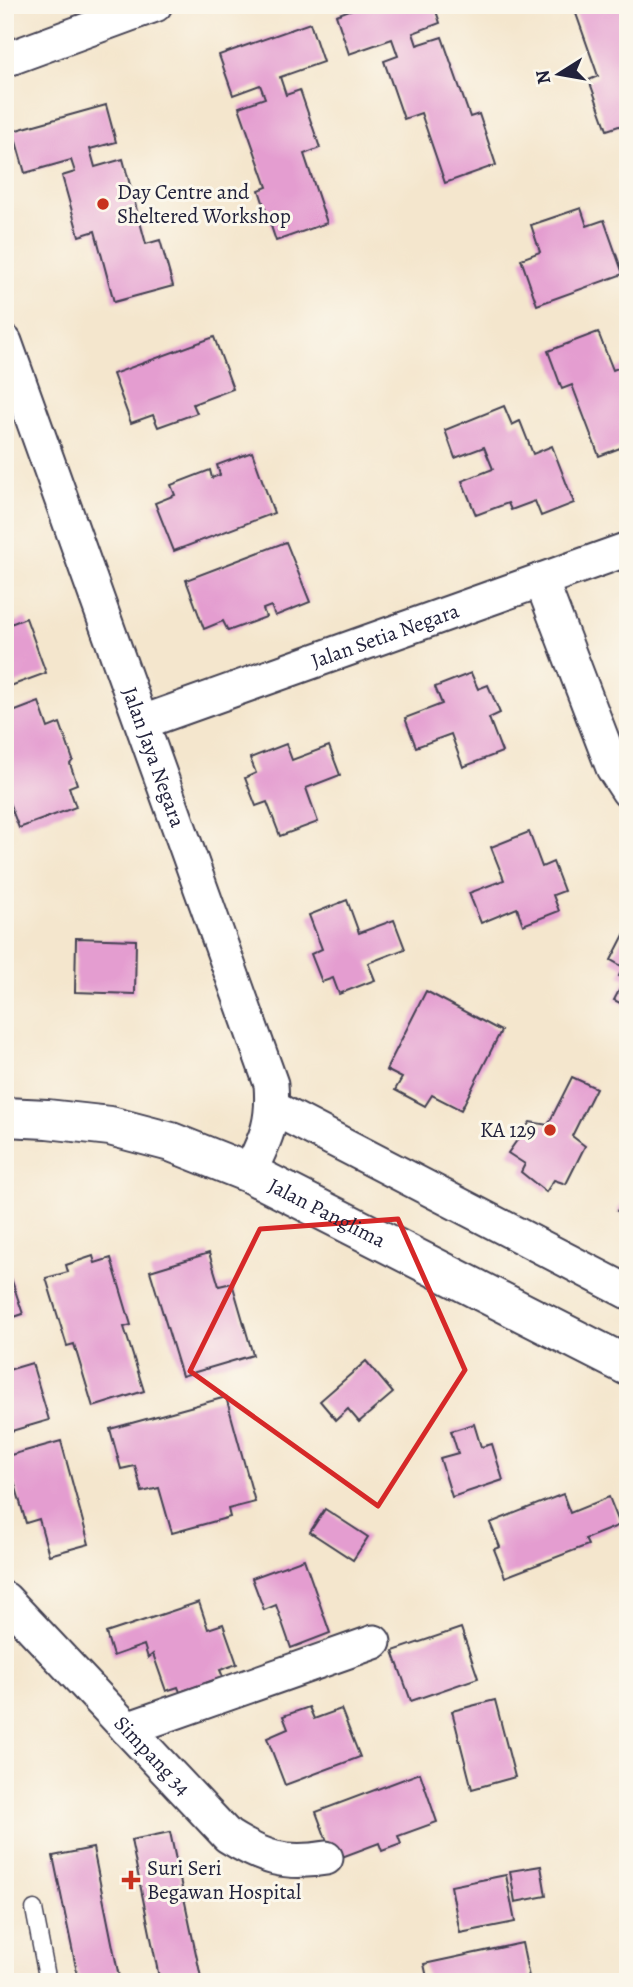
<svg xmlns="http://www.w3.org/2000/svg" width="633" height="1987" font-family="Alegreya,serif">
<style>
.building{fill:#e49dd0}
.lines{fill:none;stroke-linecap:round;stroke-linejoin:round}
.service-casing{stroke:#423f51;stroke-width:19}
.minor-casing{stroke:#423f51;stroke-width:37}
.secondary-casing{stroke:#423f51;stroke-width:42}
.service{stroke:#fff;stroke-width:16}
.minor{stroke:#fff;stroke-width:33}
.secondary{stroke:#fff;stroke-width:38}
.marked{fill:none;stroke:#d62828;stroke-width:5;stroke-linejoin:round}
.poi-dot{fill:#c8321e;stroke:#fbf7ec;stroke-width:2.5}
.labels{text-anchor:middle;dominant-baseline:central;stroke-width:6;stroke-linejoin:round;paint-order:stroke}
.poi-label{font-size:21px;fill:#22223b;stroke:#fbf7ec;text-anchor:start}
.street-label{font-size:21px;fill:#22223b;stroke:#fbf7ec}
</style>
<rect width="100%" height="100%" fill="#fbf7ec"/>
<filter id="ink" filterUnits="userSpaceOnUse"><feTurbulence type="fractalNoise" baseFrequency=".0143" numOctaves="2"/><feDisplacementMap in="SourceGraphic" scale="14" xChannelSelector="R" yChannelSelector="G"/><feConvolveMatrix kernelMatrix="1 2 1 2 8 2 1 2 1" color-interpolation-filters="sRGB"/></filter>
<filter id="wash" filterUnits="userSpaceOnUse"><feTurbulence type="fractalNoise" baseFrequency=".00686" numOctaves="4" result="noise"/><feDisplacementMap in="SourceGraphic" scale="28" xChannelSelector="R" yChannelSelector="G"/><feGaussianBlur stdDeviation="1.57" result="paint"/><feColorMatrix in="noise" values="0 0 0 0 0 0 0 0 0 0 0 0 0 0 0 0 0 1.4 0 .05"/><feComposite in="paint" operator="in"/></filter>
<g filter="url(#wash)">
<rect width="100%" height="100%" fill="#f4e6cd"/>
<g id="blocks">
<g class="building">
<path d="M363 5H434L440 23 413 33 417 45 442 37 470 117 479 114 496 165 445 183 421 113 404 119 384 61 398 56 392 39 349 54 336 15Z"/>
<path d="M573 5H628V123L607 130 589 80 598 76Z"/>
<path d="M310 23 323 62 280 77 286 95 300 90 320 148 304 154 327 223 276 241 259 190 267 187 239 107 265 98 260 85 233 95 219 55Z"/>
<path d="M106 105 116 142 90 149 95 167 123 159 146 244 160 240 173 286 114 302 95 231 79 236 62 176 75 172 71 160 25 173 13 131Z"/>
<path d="M581 208 587 226 604 220 623 274 537 305 521 259 540 252 531 225Z"/>
<path d="M598 332 613 370 628 364V445L599 456 572 385 562 389 548 351Z"/>
<path d="M214 337 233 389 193 404 197 413 158 427 153 415 131 423 113 374Z"/>
<path d="M504 406 512 425 520 421 533 454 552 446 574 503 541 516 535 501 511 510 508 503 476 515 462 481 493 469 484 447 455 458 445 430Z"/>
<path d="M252 452 274 513 174 551 155 503 175 495 171 485 210 470 212 478 220 475 217 465Z"/>
<path d="M286 542 310 602 275 616 271 606 263 609 266 617 228 631 223 621 204 629 186 580Z"/>
<path d="M26 618 46 673 5 688V626Z"/>
<path d="M471 673 478 689 488 685 500 713 489 718 502 752 463 767 451 734 416 747 405 718 442 704 435 687Z"/>
<path d="M39 702 48 728 60 723 73 760 70 764 77 784 69 787 76 807 19 828 5 792V715Z"/>
<path d="M286 744 292 760 329 746 340 775 306 788 318 822 280 836 267 802 256 806 245 778 256 773 250 758Z"/>
<path d="M529 832 542 867 553 862 564 891 553 895 559 911 523 925 517 908 481 923 469 893 504 880 491 847Z"/>
<path d="M347 900 359 933 394 920 405 949 368 963 375 980 339 994 333 978 322 982 311 954 322 949 309 915Z"/>
<path d="M628 927V1007L614 1000 625 979 619 976 623 967 611 960Z"/>
<path d="M76 938 136 940 135 994 75 992Z"/>
<path d="M426 991 501 1031 461 1110 432 1095 425 1106 395 1090 402 1078 386 1070Z"/>
<path d="M572 1077 596 1088 572 1136 585 1146 566 1184 554 1180 546 1192 521 1172 525 1164 508 1153 530 1122 548 1125Z"/>
<path d="M628 1196V1217L617 1211Z"/>
<path d="M209 1253 219 1286 232 1283 253 1355 182 1376 150 1271Z"/>
<path d="M93 1256 95 1263 111 1258 131 1325 124 1327 144 1391 93 1407 74 1344 67 1346 46 1278 68 1272 66 1265Z"/>
<path d="M5 1260 23 1314 5 1320Z"/>
<path d="M366 1361 393 1393 359 1422 348 1409 336 1420 320 1401Z"/>
<path d="M32 1363 49 1420 5 1433V1371Z"/>
<path d="M226 1397 255 1502 228 1509 230 1517 172 1533 159 1488 142 1492 135 1466 121 1469 110 1429Z"/>
<path d="M474 1424 481 1447 492 1444 503 1480 452 1497 440 1458 458 1453 451 1431Z"/>
<path d="M61 1441 89 1544 49 1555 39 1519 26 1523 7 1456Z"/>
<path d="M563 1494 570 1513 609 1497 620 1525 585 1539 588 1545 505 1577 494 1549 500 1547 490 1523Z"/>
<path d="M325 1509 368 1537 353 1560 310 1532Z"/>
<path d="M304 1559 330 1633 291 1648 276 1605 264 1610 252 1578Z"/>
<path d="M199 1602 208 1629 223 1624 237 1664 220 1670 223 1677 180 1692 178 1687 166 1691 153 1654 148 1658 144 1645 113 1656 106 1633Z"/>
<path d="M461 1628 478 1678 411 1701 393 1651Z"/>
<path d="M495 1700 515 1777 472 1789 452 1711Z"/>
<path d="M309 1707 314 1719 341 1709 360 1757 285 1785 267 1738 288 1729 283 1716Z"/>
<path d="M420 1773 437 1822 398 1836 401 1844 382 1851 379 1843 334 1860 316 1812Z"/>
<path d="M170 1832 202 1982H160L131 1840Z"/>
<path d="M93 1848 120 1982H79L53 1856Z"/>
<path d="M541 1866 546 1896 515 1902 510 1871Z"/>
<path d="M506 1875 515 1922 460 1933 451 1886Z"/>
<path d="M522 1943 530 1982H428L424 1964Z"/>
</g>
</g>
</g>
<g filter="url(#ink)">
<use href="#blocks" fill-opacity="0" stroke="#423f51" stroke-width="2"/>
<g class="lines">
<g class="service-casing">
<path id="service" d="M34 1909 48 1982"/>
</g>
<g class="minor-casing">
<g id="minor">
<path d="M5 60 155 5"/>
<path id="s1" d="M5 342 271 1084C274 1124 266 1138 249 1173"/>
<path d="M541 580 613 768 628 791"/>
<path id="s2" d="M143 722 628 549"/>
<path d="M273 1108 628 1292"/>
<path id="s3" d="M5 1599 228 1836C263 1858 285 1865 326 1858"/>
<path d="M127 1729 374 1642"/>
</g>
</g>
<g class="secondary-casing">
<g id="secondary">
<path id="s4" d="M5 1117 47 1119 110 1126 171 1142 249 1173 628 1366"/>
</g>
</g>
<use href="#service" class="service"/>
<use href="#minor" class="minor"/>
<use href="#secondary" class="secondary"/>
</g>
</g>
<path class="marked" d="M398 1219 465 1370 378 1506 190 1371 260 1229Z"/>
<g class="poi-dot">
<circle cx="103" cy="204" r="7"/>
<circle cx="550" cy="1130" r="7"/>
<path d="M127.5 1869.5h7v7h7v7h-7v7h-7v-7h-7v-7h7z"/>
</g>
<g class="labels">
<g class="poi-label">
<text x="117" y="192">Day Centre and<tspan x="117" dy="24">Sheltered Workshop</tspan></text>
<text x="536" y="1130" text-anchor="end">KA 129</text>
<text x="147" y="1868">Suri Seri<tspan x="147" dy="24">Begawan Hospital</tspan></text>
</g>
<g class="street-label">
<text stroke="none"><textPath href="#s2" startOffset="257">Jalan Setia Negara</textPath></text>
<text stroke="none"><textPath href="#s1" startOffset="441">Jalan Jaya Negara</textPath></text>
<text stroke="none"><textPath href="#s4" startOffset="340">Jalan Panglima</textPath></text>
<text stroke="none"><textPath href="#s3" startOffset="215">Simpang 34</textPath></text>
</g>
</g>
<rect width="633" height="1987" fill="none" stroke="#fbf7ec" stroke-width="28"/>
<g transform="translate(559 74) rotate(259)" stroke="#fbf7ec" stroke-width="5" paint-order="stroke">
<path d="M0-5L12 26L0 18L-12 26Z" fill="#22223b"/>
<text y="-10" font-size="19" font-weight="bold" text-anchor="middle" fill="#22223b">N</text>
</g>
</svg>
